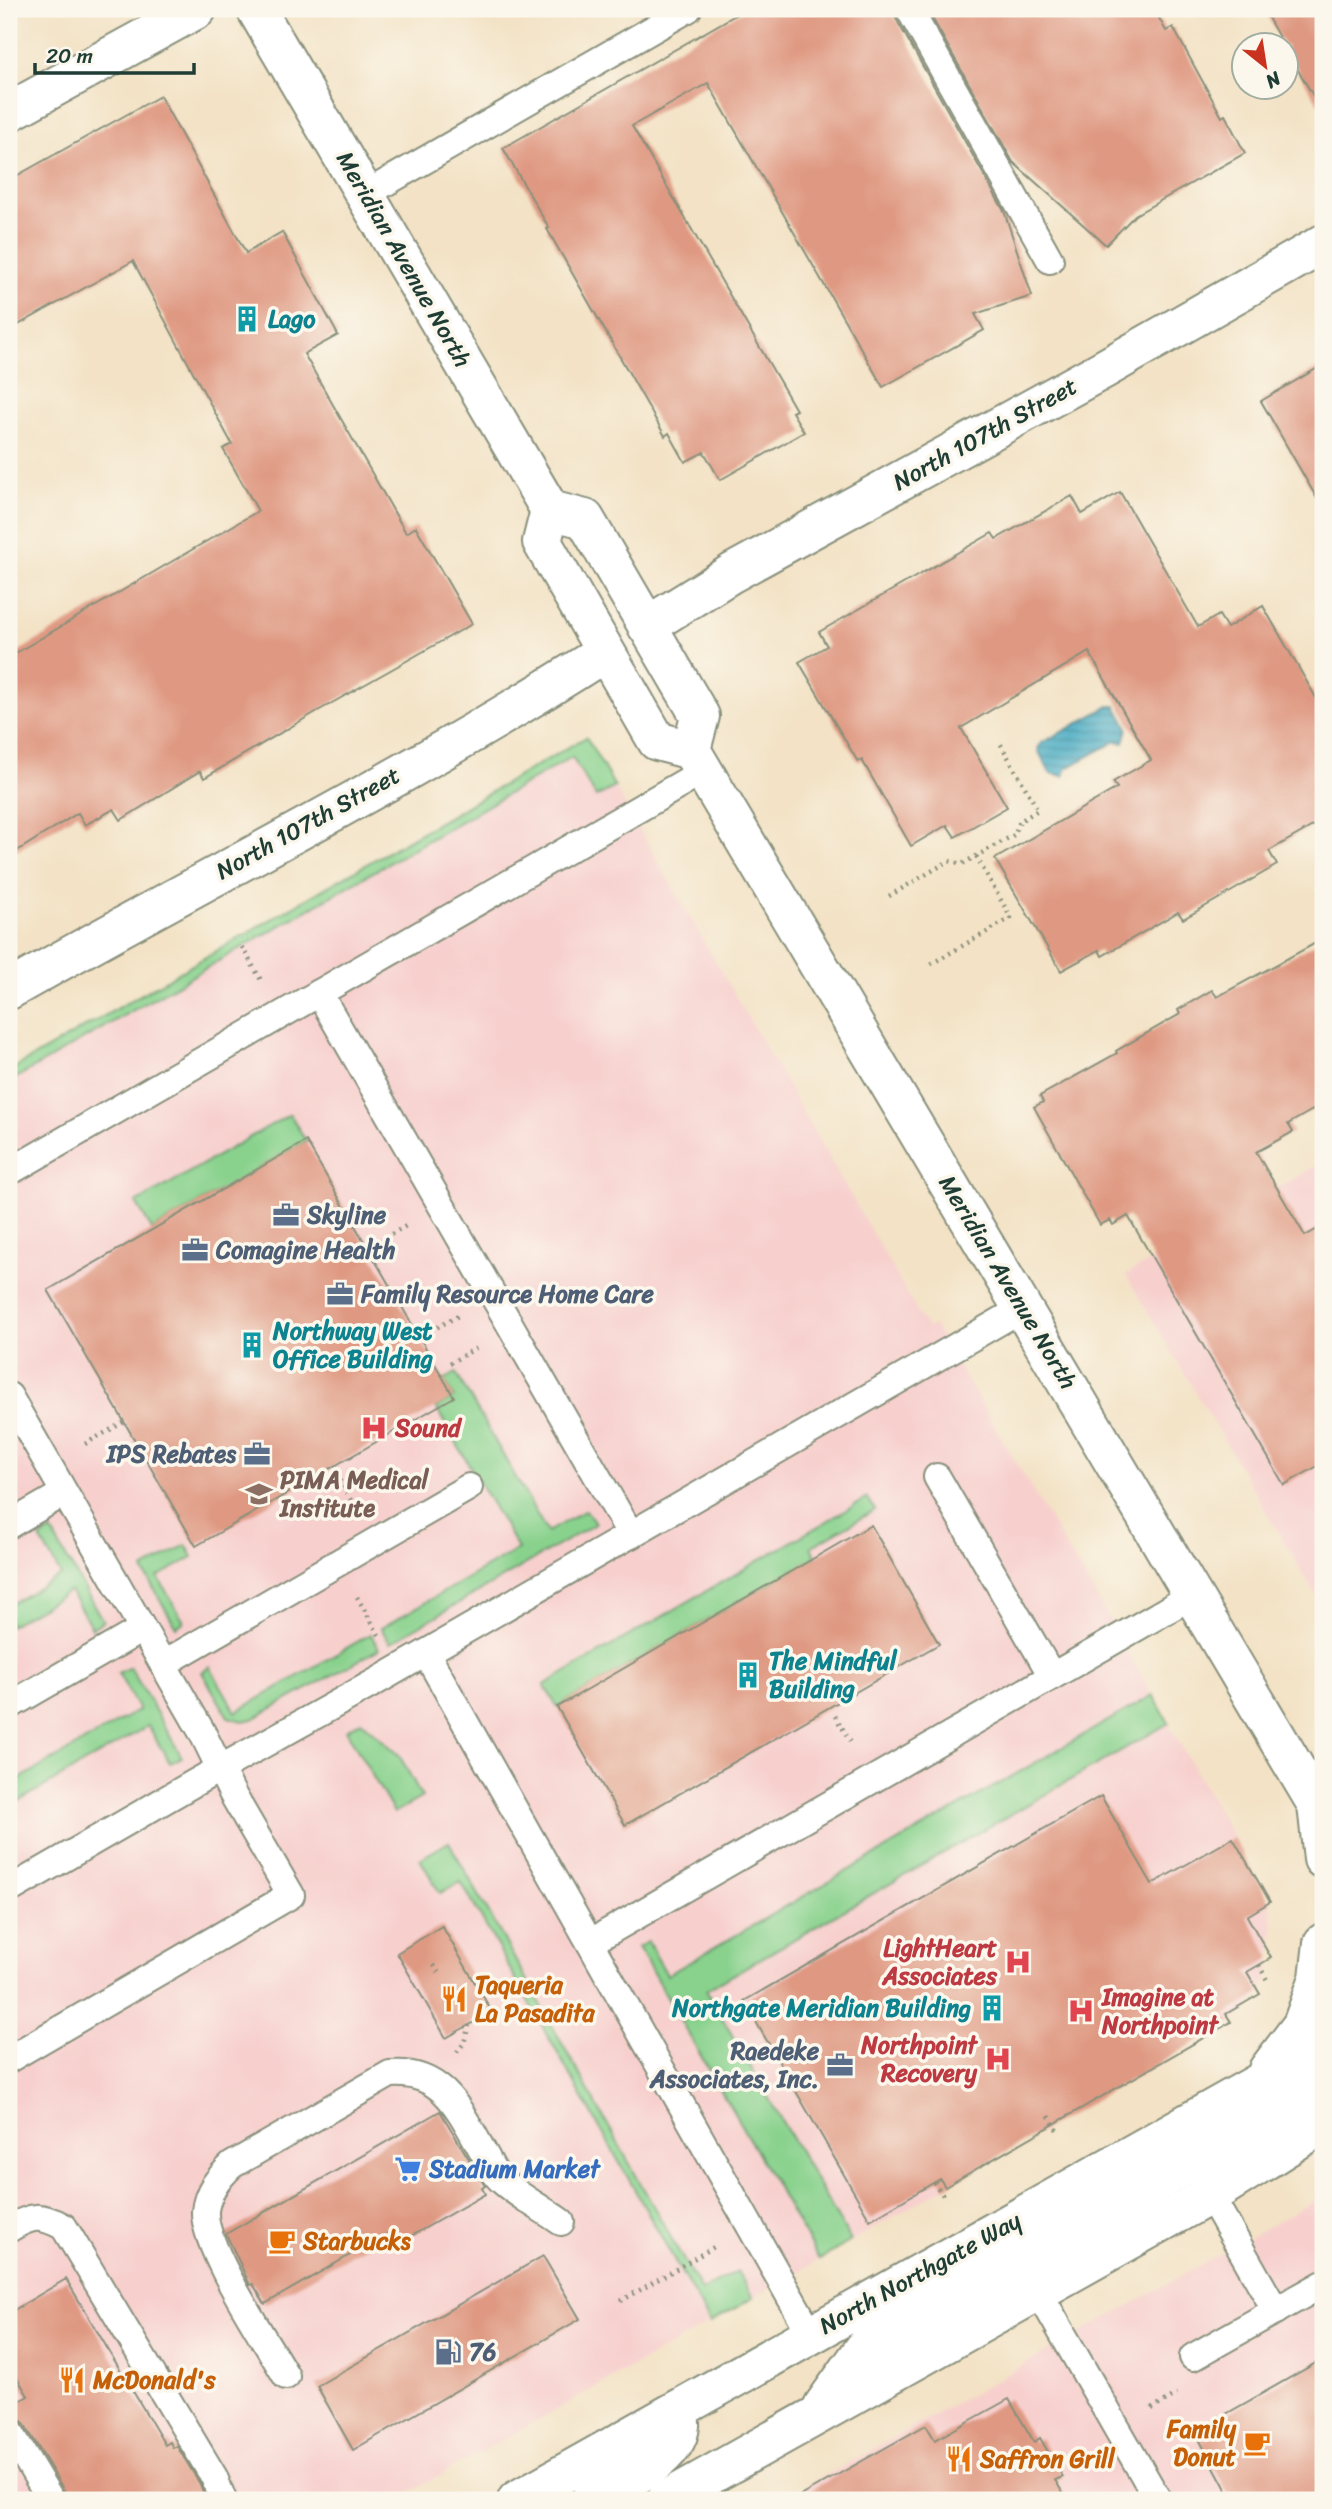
<svg xmlns="http://www.w3.org/2000/svg" width="1332" height="2509" font-family="Sriracha,sans-serif">
<style>
.built{fill:#f7d0ce}
.green{fill:#89d28d;stroke:#548860;stroke-width:2}
.water{fill:url(#water-rules);stroke:#30737b;stroke-width:2}
.building{fill:#df9982}
.lines{fill:none;stroke-linecap:round;stroke-linejoin:round}
.lane-casing{stroke:#89907c;stroke-width:30}
.street-casing{stroke:#89907c;stroke-width:42}
.secondary-casing{stroke:#89907c;stroke-width:42}
.primary-casing{stroke:#89907c;stroke-width:42}
.path{stroke:#89907c;stroke-width:4.5;stroke-dasharray:2 5;stroke-linecap:butt}
.lane{stroke:#fff;stroke-width:26}
.street{stroke:#fff;stroke-width:38}
.secondary{stroke:#fff;stroke-width:38}
.primary{stroke:#fff;stroke-width:38}
.labels{text-anchor:middle;dominant-baseline:central;stroke-width:7;stroke-linejoin:round;paint-order:stroke}
.street-label{font-size:24px;fill:#1f3d34;stroke:#fbf7ec}
.culture-label{font-size:24px;font-weight:bold;fill:#0d838f;stroke:#fbf7ec;text-anchor:start}
.service-label{font-size:24px;font-weight:bold;fill:#4e5e75;stroke:#fbf7ec;text-anchor:start}
.health-label{font-size:24px;font-weight:bold;fill:#be3a42;stroke:#fbf7ec;text-anchor:start}
.education-label{font-size:24px;font-weight:bold;fill:#785e54;stroke:#fbf7ec;text-anchor:start}
.food-label{font-size:24px;font-weight:bold;fill:#c56008;stroke:#fbf7ec;text-anchor:start}
.shop-label{font-size:24px;font-weight:bold;fill:#366cbe;stroke:#fbf7ec;text-anchor:start}
</style>
<defs>
<pattern id="water-rules" width="6" height="5" patternUnits="userSpaceOnUse" patternTransform="scale(1.75)"><rect width="6" height="5" fill="#42a9c2"/><path d="M0 2.5h6" fill="none" stroke="#378b9e"/></pattern>
</defs>
<rect width="100%" height="100%" fill="#fbf7ec"/>
<filter id="ink" filterUnits="userSpaceOnUse"><feTurbulence type="fractalNoise" baseFrequency=".0143" numOctaves="2"/><feDisplacementMap in="SourceGraphic" scale="14" xChannelSelector="R" yChannelSelector="G"/><feConvolveMatrix kernelMatrix="1 2 1 2 8 2 1 2 1" color-interpolation-filters="sRGB"/></filter>
<filter id="wash" filterUnits="userSpaceOnUse"><feTurbulence type="fractalNoise" baseFrequency=".00686" numOctaves="4" result="noise"/><feDisplacementMap in="SourceGraphic" scale="28" xChannelSelector="R" yChannelSelector="G"/><feGaussianBlur stdDeviation="1.57" result="paint"/><feColorMatrix in="noise" values="0 0 0 0 0 0 0 0 0 0 0 0 0 0 0 0 0 1.4 0 .05"/><feComposite in="paint" operator="in"/></filter>
<g filter="url(#wash)">
<rect width="100%" height="100%" fill="#f3e2c5"/>
<g class="built">
<path d="M586 737 927 1328 934 1325 1102 1607 1270 1902 1273 1922 1271 1958 1267 1979 1260 1994 1246 2011 1231 2022 680 2340 396 2500H9V1071Z"/>
<path d="M1323 1162V1607L1126 1275Z"/>
<path d="M1323 2196V2500H782L915 2426Z"/>
</g>
<g class="green">
<path d="M586 737 615 787 596 797 572 757 9 1082V1071Z"/>
<path d="M290 1114 306 1141 152 1230 136 1203Z"/>
<path d="M456 1373 547 1532 586 1510 595 1524 390 1643 381 1628 518 1549 436 1408 454 1397 444 1380Z"/>
<path d="M867 1498 875 1510 811 1547 816 1557 557 1707 544 1685Z"/>
<path d="M51 1531 103 1621 92 1628 70 1591 9 1626V1605L61 1575 40 1538Z"/>
<path d="M186 1545 193 1557 158 1577 184 1622 176 1627 143 1570Z"/>
<path d="M371 1634 379 1649 253 1719 242 1721 228 1717 202 1672 210 1667 236 1712Z"/>
<path d="M130 1667 182 1757 170 1763 148 1726 9 1807V1785L139 1710 118 1673Z"/>
<path d="M1153 1695 1169 1723 706 1990 851 2241 819 2260 638 1947 648 1942 667 1975Z"/>
<path d="M361 1721 399 1755 422 1797 394 1813 346 1730Z"/>
<path d="M449 1842 701 2291 737 2271 753 2298 710 2323 461 1882 440 1893 420 1859Z"/>
</g>
<path class="water" d="M1109 706H1116L1128 728 1124 743 1116 741 1067 768 1064 776 1050 773 1038 750 1040 744Z"/>
<g id="blocks">
<g class="building">
<path d="M746 9H893L895 17 1004 211 1032 296 975 314 984 330 883 387 708 83 632 126 796 410 792 412 804 432 720 480 704 452 685 462 669 433 665 436 547 229 549 228 503 148Z"/>
<path d="M927 9H1154L1166 31 1173 27 1222 117 1225 115 1245 153 1135 215 1106 245 1013 162Z"/>
<path d="M1263 9H1323V112L1286 50V46H1284Z"/>
<path d="M160 96 246 253 282 232 338 335 304 354 406 533 416 527 472 624 316 712 204 778 200 771 121 820 114 809 85 825 78 813 9 856V657L258 511 223 449 232 444 133 261 9 330V180Z"/>
<path d="M1323 365V509L1261 401Z"/>
<path d="M1120 492 1198 627 1219 615 1227 628 1263 606 1323 710V820L1269 851 1277 865 1227 894 1183 919 1178 912 1102 956 1099 950 1061 971 995 859 1117 788 1113 782 1151 760 1089 652 961 728 1007 807 955 837 947 825 911 846 862 760 858 762 799 662 827 646 819 632 992 533 996 539 1072 496 1082 514Z"/>
<path d="M1323 939V1104L1288 1124 1293 1132 1256 1152 1305 1236 1323 1226V1463L1284 1485 1128 1216 1113 1225 1110 1220 1100 1225 1034 1107 1043 1102 1040 1096 1117 1053 1116 1051 1180 1014 1178 1010 1212 990 1217 997Z"/>
<path d="M306 1141 454 1397 196 1546 48 1290Z"/>
<path d="M871 1525 939 1644 625 1825 557 1707Z"/>
<path d="M1101 1796 1152 1884 1233 1838 1270 1902 1247 1916 1271 1958 1247 1972 1260 1994 1226 2014 1231 2022 945 2187 940 2179 870 2220 744 2001Z"/>
<path d="M442 1926 492 2012 446 2038 397 1953Z"/>
<path d="M440 2111 485 2186 482 2188 485 2194 397 2244 390 2232 265 2304 253 2284 250 2285 226 2234Z"/>
<path d="M543 2256 580 2319 353 2450 317 2386Z"/>
<path d="M66 2279 165 2445 170 2442 173 2448 177 2446 200 2484 206 2500H67L65 2492 23 2422 12 2415 9 2407 28 2396 9 2364V2313Z"/>
<path d="M1323 2359V2500H1232L1200 2441 1216 2433 1210 2423Z"/>
<path d="M1009 2399 1034 2442 1040 2438 1063 2477 1055 2480 1067 2500H793L926 2425 935 2440Z"/>
</g>
</g>
</g>
<g filter="url(#ink)">
<use href="#blocks" fill-opacity="0" stroke="#89907c" stroke-width="2"/>
<g class="lines">
<g class="lane-casing">
<g id="lane">
<path d="M909 9 1050 260"/>
<path d="M366 194 688 9"/>
<path d="M319 993 631 1535"/>
<path d="M9 1172 704 771"/>
<path d="M9 1396 202 1732 233 1795 291 1895 9 2059"/>
<path d="M937 1477 1052 1676"/>
<path d="M9 1525 64 1493"/>
<path d="M426 1653 811 2334"/>
<path d="M163 1664 469 1487"/>
<path d="M9 1706 142 1629"/>
<path d="M9 1890 196 1782 379 1680 1023 1308"/>
<path d="M591 1942 1193 1595"/>
<path d="M1210 2195 1276 2311"/>
<path d="M9 2229C32 2215 40 2214 64 2227L214 2477 223 2500"/>
<path d="M1038 2291 1158 2500"/>
<path d="M1193 2357 1323 2284"/>
<path d="M286 2376C266 2341 203 2248 205 2211 207 2192 218 2178 232 2165L390 2074C445 2069 461 2114 485 2155 489 2162 493 2172 499 2178 509 2190 546 2211 561 2222"/>
<path d="M9 2430 51 2500"/>
</g>
</g>
<g class="street-casing">
<g id="street">
<path d="M9 112 197 9"/>
<path d="M647 626 732 573 1104 369 1323 244"/>
<path d="M9 990C207 877 414 775 605 652"/>
</g>
</g>
<g class="secondary-casing">
<g id="secondary">
<path d="M256 9 550 510 585 519 700 716 691 750 1323 1815"/>
<path d="M550 510 542 542 657 741 691 750"/>
</g>
</g>
<g class="primary-casing">
<g id="primary">
<path d="M1317 1805 1323 1859"/>
<path d="M1268 2070 1302 2025 1319 1978 1323 1943"/>
<path d="M823 2406 866 2346 1194 2161 1323 2085"/>
<path d="M517 2500 1323 2047"/>
<path d="M590 2500C618 2485 677 2461 680 2426 681 2421 678 2415 678 2410"/>
<path d="M666 2500 1210 2195 1323 2124"/>
</g>
</g>
<g class="path">
<path d="M889 896 949 861 962 864 1014 835 1020 821 1038 810 1000 743"/>
<path d="M242 947 261 980"/>
<path d="M931 964 1011 918 976 856"/>
<path d="M373 1244 406 1226"/>
<path d="M380 1270 386 1267"/>
<path d="M425 1334 458 1316"/>
<path d="M450 1363 478 1347"/>
<path d="M85 1444 124 1422"/>
<path d="M351 1456 353 1459"/>
<path d="M336 1474 355 1507"/>
<path d="M314 1478 316 1481"/>
<path d="M357 1597 379 1635"/>
<path d="M835 1716 853 1746"/>
<path d="M434 1965 439 1973"/>
<path d="M1259 1965 1267 1980"/>
<path d="M457 2052 464 2043 469 2025"/>
<path d="M1049 2116 1058 2132"/>
<path d="M934 2182 944 2197"/>
<path d="M621 2301 714 2247"/>
<path d="M1152 2409 1177 2395"/>
<path d="M780 2495 783 2500"/>
</g>
<use href="#lane" class="lane"/>
<use href="#street" class="street"/>
<use href="#secondary" class="secondary"/>
<use href="#primary" class="primary"/>
</g>
</g>
<defs>
<g id="building-bare" transform="scale(2.1)"><path d="M-4-6H4V6H1V3H-1V6H-4ZM-2.5-4.3h1.7v1.8h-1.7ZM.8-4.3h1.7v1.8H.8ZM-2.5-1h1.7V.8h-1.7ZM.8-1h1.7V.8H.8Z" fill="#0f9aa8" stroke="#fbf7ec" stroke-width="2.5" paint-order="stroke"/></g>
<g id="office-bare" transform="scale(2.1)"><path d="M-6-3h4V-5.5h4V-3h4V5H-6ZM-1-4.5V-3h2v-1.5ZM-6 0V1H6V0Z" fill="#5c6f8a" stroke="#fbf7ec" stroke-width="2.5" paint-order="stroke"/></g>
<g id="hospital-bare" transform="scale(2.1)"><path d="M-5-5h3v3.5h4V-5h3V5h-3V1.5h-4V5h-3Z" fill="#e0444e" stroke="#fbf7ec" stroke-width="2.5" paint-order="stroke"/></g>
<g id="university-bare" transform="scale(2.1)"><path d="M0-5L7-2L0 1L-7-2ZM-4 1L0 2.5L4 1V4Q0 6-4 4Z" fill="#8d6e63" stroke="#fbf7ec" stroke-width="2.5" paint-order="stroke"/></g>
<g id="restaurant-bare" transform="scale(2.1)"><path d="M-5-6h1v4h1v-4h1v4h1v-4h1v5L-1.5 .5V6h-2V.5L-5-1ZM5-6V6H3V1.5H1.5Q1.5-4 5-6Z" fill="#e8710a" stroke="#fbf7ec" stroke-width="2.5" paint-order="stroke"/></g>
<g id="supermarket-bare" transform="scale(2.1)"><path d="M-6-5.5h2.5l.6 2H6L4.5 2H-2.5L-4.4-4H-6ZM-1.5 3.2a1.3 1.3 0 1 0 .1 0ZM3 3.2a1.3 1.3 0 1 0 .1 0Z" fill="#3f7fe0" stroke="#fbf7ec" stroke-width="2.5" paint-order="stroke"/></g>
<g id="cafe-bare" transform="scale(2.1)"><path d="M-5.5-4.5H6V0H3Q3 3.5 0 3.5H-2.5Q-5.5 3.5-5.5 0ZM3-3.2v2h1.7v-2ZM-6 4.5H4V6H-6Z" fill="#e8710a" stroke="#fbf7ec" stroke-width="2.5" paint-order="stroke"/></g>
<g id="fuel-bare" transform="scale(2.1)"><path d="M-5.5-6h7V0h2V4h1.3V-2.5L3-4.5l.8-.8L6-3V5H2.5V1h-1V6h-7ZM-4.2-4.7v3.2H.2V-4.7Z" fill="#5c6f8a" stroke="#fbf7ec" stroke-width="2.5" paint-order="stroke"/></g>
</defs>
<g fill-rule="evenodd">
<use href="#building-bare" x="247" y="319"/>
<use href="#office-bare" x="286" y="1215"/>
<use href="#office-bare" x="195" y="1250"/>
<use href="#office-bare" x="340" y="1294"/>
<use href="#building-bare" x="252" y="1345"/>
<use href="#hospital-bare" x="374" y="1428"/>
<use href="#office-bare" x="257" y="1454"/>
<use href="#university-bare" x="259" y="1494"/>
<use href="#building-bare" x="748" y="1675"/>
<use href="#hospital-bare" x="1018" y="1962"/>
<use href="#restaurant-bare" x="454" y="1999"/>
<use href="#building-bare" x="992" y="2008"/>
<use href="#hospital-bare" x="1081" y="2011"/>
<use href="#hospital-bare" x="998" y="2059"/>
<use href="#office-bare" x="840" y="2065"/>
<use href="#supermarket-bare" x="408" y="2169"/>
<use href="#cafe-bare" x="282" y="2241"/>
<use href="#fuel-bare" x="448" y="2352"/>
<use href="#restaurant-bare" x="72" y="2380"/>
<use href="#cafe-bare" x="1257" y="2443"/>
<use href="#restaurant-bare" x="959" y="2459"/>
</g>
<g class="labels">
<g class="street-label">
<text transform="translate(404 259) rotate(60)">Meridian Avenue North</text>
<text transform="translate(985 434) rotate(-29)">North 107th Street</text>
<text transform="translate(308 823) rotate(-29)">North 107th Street</text>
<text transform="translate(1008 1282) rotate(59)">Meridian Avenue North</text>
<text transform="translate(920 2273) rotate(-29)">North Northgate Way</text>
</g>
<g class="culture-label">
<text x="268" y="319">Lago</text>
<text x="273" y="1331">Northway West<tspan x="273" dy="28">Office Building</tspan></text>
<text x="769" y="1661">The Mindful<tspan x="769" dy="28">Building</tspan></text>
<text x="971" y="2008" text-anchor="end">Northgate Meridian Building</text>
</g>
<g class="service-label">
<text x="307" y="1215">Skyline</text>
<text x="216" y="1250">Comagine Health</text>
<text x="361" y="1294">Family Resource Home Care</text>
<text x="236" y="1454" text-anchor="end">IPS Rebates</text>
<text x="819" y="2051" text-anchor="end">Raedeke<tspan x="819" dy="28">Associates, Inc.</tspan></text>
<text x="469" y="2352">76</text>
</g>
<g class="health-label">
<text x="395" y="1428">Sound</text>
<text x="997" y="1948" text-anchor="end">LightHeart<tspan x="997" dy="28">Associates</tspan></text>
<text x="1102" y="1997">Imagine at<tspan x="1102" dy="28">Northpoint</tspan></text>
<text x="977" y="2045" text-anchor="end">Northpoint<tspan x="977" dy="28">Recovery</tspan></text>
</g>
<g class="education-label">
<text x="280" y="1480">PIMA Medical<tspan x="280" dy="28">Institute</tspan></text>
</g>
<g class="food-label">
<text x="475" y="1985">Taqueria<tspan x="475" dy="28">La Pasadita</tspan></text>
<text x="303" y="2241">Starbucks</text>
<text x="93" y="2380">McDonald's</text>
<text x="1236" y="2429" text-anchor="end">Family<tspan x="1236" dy="28">Donut</tspan></text>
<text x="980" y="2459">Saffron Grill</text>
</g>
<g class="shop-label">
<text x="429" y="2169">Stadium Market</text>
</g>
</g>
<rect width="1332" height="2509" fill="none" stroke="#fbf7ec" stroke-width="35"/>
<g transform="translate(1265 66) rotate(150)"><circle r="33" fill="#fbf7ec" stroke="#a3ada2" stroke-width="2"/>
<path d="M0-5L12 26L0 18L-12 26Z" fill="#c8321e"/>
<text y="-10" font-size="19" font-weight="bold" text-anchor="middle" fill="#1f3d34">N</text>
</g>
<path d="M35 63v10h159v-10" fill="none" stroke="#1f3d34" stroke-width="3.5"/>
<text x="46" y="63" font-size="21" fill="#1f3d34" stroke="#fbf7ec" stroke-width="5" paint-order="stroke">20 m</text>
</svg>
